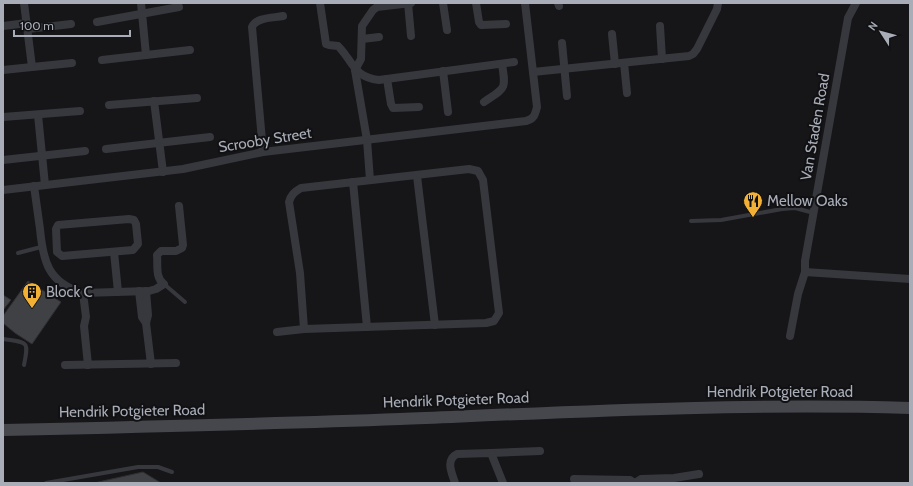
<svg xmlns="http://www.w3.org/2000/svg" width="913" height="486" font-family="Cabin,sans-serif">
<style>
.building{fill:#404145;stroke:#303034}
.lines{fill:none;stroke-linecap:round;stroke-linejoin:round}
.service{stroke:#37383d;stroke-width:4}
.minor{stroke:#37383d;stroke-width:8}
.secondary{stroke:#45474d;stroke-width:12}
.labels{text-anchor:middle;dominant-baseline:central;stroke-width:4;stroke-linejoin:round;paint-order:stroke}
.street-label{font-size:15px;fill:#a8adb8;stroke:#111113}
.poi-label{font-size:15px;fill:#a8adb8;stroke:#111113;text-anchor:start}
</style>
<rect width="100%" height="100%" fill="#161618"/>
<g class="building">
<path d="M28 281 61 302 32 344 15 333 3 323V316Z"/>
<path d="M3 295 11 300 3 310Z"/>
<path d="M143 472 161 483H94Z"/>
</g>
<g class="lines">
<g class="service">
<path d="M691 221 721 220 782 209 795 208 814 213"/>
<path d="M18 253 41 247"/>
<path d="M164 284 185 302"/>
<path d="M3 339C28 343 29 340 24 365"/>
<path d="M46 483 138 467H158L172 472"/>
</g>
<g class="minor">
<path d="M141 3 146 55"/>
<path d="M320 3 326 44 329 45 338 46C353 61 353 77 379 80L514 62"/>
<path d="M408 3 411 36"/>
<path d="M443 3 447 30"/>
<path d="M476 3 479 22 481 25 506 24"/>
<path d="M558 3 559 6"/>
<path d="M856 3 848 18 805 261V272L910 279"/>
<path d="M97 22 179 7"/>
<path d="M3 26 27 23"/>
<path d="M660 26 662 59"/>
<path d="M28 29 71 24"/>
<path d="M612 34 615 64"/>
<path d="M362 39 379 37"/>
<path d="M562 43 567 96"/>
<path d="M102 60 190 50"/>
<path d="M624 63 627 93"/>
<path d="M32 67 72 63"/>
<path d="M3 70 32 67 24 3"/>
<path d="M355 70 367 140 370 180"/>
<path d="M355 70 361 59 362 26 373 10 377 7 411 3"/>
<path d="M443 71 448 112"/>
<path d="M533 72 689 56 693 54 697 49 717 9 718 3"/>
<path d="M387 79 391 104 393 108 419 107"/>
<path d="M154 101 163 172"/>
<path d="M484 102C506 87 506 90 502 64"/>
<path d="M109 105 197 98"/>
<path d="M38 115 45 185"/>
<path d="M3 117 80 111"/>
<path d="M106 149 210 137"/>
<path d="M263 152 252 27C256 17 274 18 283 16"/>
<path d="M3 160 85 151"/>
<path d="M417 176 435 325"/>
<path d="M353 182 367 327"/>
<path d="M34 186C36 201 38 215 40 229 43 261 48 283 83 293L149 291 156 289 164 284C155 278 158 265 157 255L161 251H176L182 248 183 245 179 206"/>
<path d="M3 190 183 169 263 152 526 121C534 119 535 115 537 107L525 3"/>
<path d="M129 219 134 220 136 224 138 244 133 250 62 256 57 252 56 229 58 225Z"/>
<path d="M114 252 118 292"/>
<path d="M139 291 142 317 146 323"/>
<path d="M146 291 148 315 146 323 151 364"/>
<path d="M83 293 86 317 84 326 88 365"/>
<path d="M277 332 304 329 486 323 494 321 499 313 483 180 478 171 469 169 301 188C294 192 291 195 289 202L300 273 304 329"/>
<path d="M790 336 798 294 805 272"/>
<path d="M65 365 176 363"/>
<path d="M491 453 540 451"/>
<path d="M574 479 630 480 634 483"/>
<path d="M455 483C452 473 445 460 457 454L491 453 503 483"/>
<path d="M635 483 641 479 674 478 699 474"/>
</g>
<path class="secondary" d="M3 430C135 427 267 424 400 419 569 412 740 403 910 408"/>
</g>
<defs>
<g id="restaurant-pin" transform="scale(1)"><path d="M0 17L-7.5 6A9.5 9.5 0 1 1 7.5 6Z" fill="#f2b134" stroke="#111113"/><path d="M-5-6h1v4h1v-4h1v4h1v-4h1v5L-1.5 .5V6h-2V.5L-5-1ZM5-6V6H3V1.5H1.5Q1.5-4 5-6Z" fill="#111"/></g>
<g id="building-pin" transform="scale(1)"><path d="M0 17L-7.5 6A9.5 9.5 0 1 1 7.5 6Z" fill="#f2b134" stroke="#111113"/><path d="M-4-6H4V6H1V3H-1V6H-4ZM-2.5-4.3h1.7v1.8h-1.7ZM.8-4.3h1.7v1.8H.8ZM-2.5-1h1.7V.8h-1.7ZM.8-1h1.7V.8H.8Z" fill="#111"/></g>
</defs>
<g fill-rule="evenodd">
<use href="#restaurant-pin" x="753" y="201"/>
<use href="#building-pin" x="32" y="292"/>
</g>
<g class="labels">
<g class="street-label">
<text transform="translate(815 127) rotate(-80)">Van Staden Road</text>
<text transform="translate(265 140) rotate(-9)">Scrooby Street</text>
<text x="780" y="392">Hendrik Potgieter Road</text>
<text transform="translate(456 400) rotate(-2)">Hendrik Potgieter Road</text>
<text transform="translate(132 411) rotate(-1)">Hendrik Potgieter Road</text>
</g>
<g class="poi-label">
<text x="767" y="201">Mellow Oaks</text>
<text x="46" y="292">Block C</text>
</g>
</g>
<rect width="913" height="486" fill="none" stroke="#a8adb8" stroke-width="8"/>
<g transform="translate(881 32) rotate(306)" stroke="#111113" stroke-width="3" paint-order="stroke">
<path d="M0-3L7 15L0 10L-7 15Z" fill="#a8adb8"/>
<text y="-6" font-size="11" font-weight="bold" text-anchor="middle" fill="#a8adb8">N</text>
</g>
<path d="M14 30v6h116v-6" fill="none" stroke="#a8adb8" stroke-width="2"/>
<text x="20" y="30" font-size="12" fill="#a8adb8" stroke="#111113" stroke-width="3" paint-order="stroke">100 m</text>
</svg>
